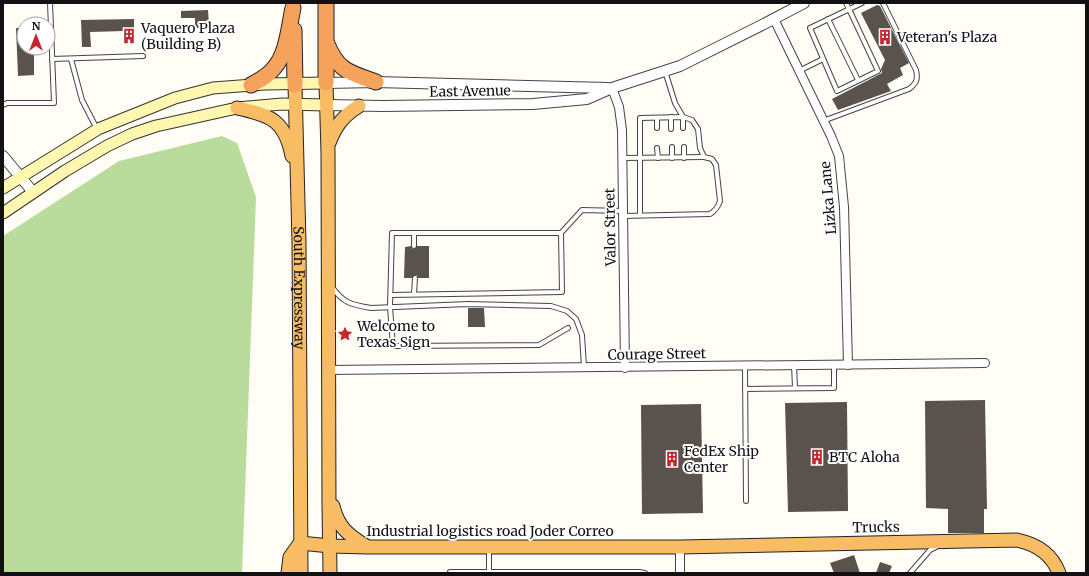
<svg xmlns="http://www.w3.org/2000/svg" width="1089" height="576" font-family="Merriweather,serif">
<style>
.forest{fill:#b9dc9c}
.building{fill:#5a524d}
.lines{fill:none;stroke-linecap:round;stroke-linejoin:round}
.service-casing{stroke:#444;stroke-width:6}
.minor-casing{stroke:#444;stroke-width:10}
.tertiary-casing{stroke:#444;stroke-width:12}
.secondary-casing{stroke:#333;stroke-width:13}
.trunk-casing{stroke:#222;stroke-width:15}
.motorway-casing{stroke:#222;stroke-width:17}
.service{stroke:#fff;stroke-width:4}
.minor{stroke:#fff;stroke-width:8}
.tertiary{stroke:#fff;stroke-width:10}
.secondary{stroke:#fff6b0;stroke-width:11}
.trunk{stroke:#f7bc64;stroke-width:13}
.motorway{stroke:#f5a25d;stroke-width:15}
.labels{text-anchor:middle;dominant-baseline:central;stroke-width:4;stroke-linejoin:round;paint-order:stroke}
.poi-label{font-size:14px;fill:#111;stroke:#fff;text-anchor:start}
.street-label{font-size:14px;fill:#111;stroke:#fff}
</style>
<rect width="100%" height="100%" fill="#fffdf5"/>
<path class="forest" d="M222 136 237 143 256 197 242 573H3V236L119 161Z"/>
<g class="building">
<path d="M877 5 880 6 909 63 900 68 903 75 887 84 891 91 838 110 832 99 882 73 881 69 885 60 861 13Z"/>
<path d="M208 10 209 26H206V28H195V18H181V11Z"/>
<path d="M134 19V39H124V31L90 32 91 47H82L81 20Z"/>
<path d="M16 28H24V48H34V75L18 76Z"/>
<path d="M411 246 412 249H414L417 246H429V278H418L417 275H415L412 278H404L405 247Z"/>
<path d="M468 308H484L485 327H468Z"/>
<path d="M985 400 987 509H984V533H948V509L926 508 925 401Z"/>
<path d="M847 402 848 511 788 512 785 403Z"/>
<path d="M701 404 703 513 642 514 641 405Z"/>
<path d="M854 555 860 573H834L830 563Z"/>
<path d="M880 562 892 566 889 573H876Z"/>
</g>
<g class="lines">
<g class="service-casing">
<g id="service">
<path d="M846 3 849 9 878 71 837 91 810 28 862 3"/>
<path d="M828 19 858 80"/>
<path d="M52 59 143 56"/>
<path d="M71 59 82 100 97 129"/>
<path d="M799 71 823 59"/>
<path d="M3 105 7 103H54L50 3"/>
<path d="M671 117V129"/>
<path d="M657 118V128"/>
<path d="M823 121 909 89C917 83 918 79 916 70L883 3"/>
<path d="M672 147V158"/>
<path d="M684 147V158"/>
<path d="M657 148 658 158"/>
<path d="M623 158 704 157"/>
<path d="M640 215V118L683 117V128"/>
<path d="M623 216 710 214C716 210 718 207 720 201L716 165 712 159 704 157 700 148 698 129 692 120 683 117 675 103 665 71"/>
<path d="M414 233V246"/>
<path d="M332 287C343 303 352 305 371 308L468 304 551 306 567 311 576 319 582 335 584 367"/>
<path d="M414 294 415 278"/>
<path d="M391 295 562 292 561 233"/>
<path d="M568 328 539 345 393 346 390 307 392 233H561L582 210 623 211"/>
<path d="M794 365 795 388"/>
<path d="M745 366 746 501"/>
<path d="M745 389 834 388V365"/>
<path d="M489 571V549"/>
<path d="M450 572H639L645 573"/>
<path d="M910 573 930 550 938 546"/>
</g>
</g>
<g class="minor-casing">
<g id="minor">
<path d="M774 19 831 136 839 156 844 207 848 365"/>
<path d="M612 88 619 107 622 130 625 368"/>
<path d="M329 370 985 363"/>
<path d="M680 573V547"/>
</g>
</g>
<g class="tertiary-casing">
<g id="tertiary">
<path d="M326 83 376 82 608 88"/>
<path d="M327 105 383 106 533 104 587 99 612 88 680 66 764 24 804 3"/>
<path d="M3 156 33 192"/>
</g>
</g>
<g class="secondary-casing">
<g id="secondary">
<path d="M3 188 98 129 175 98 213 88 265 84 326 83"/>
<path d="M3 213 65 171 107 146 132 134 156 126 237 108 282 104 327 105"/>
</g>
</g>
<g class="trunk-casing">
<g id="trunk">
<path d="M326 83 328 153 329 505 330 573"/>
<path id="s1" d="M295 85 299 243 301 573"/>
<path d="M237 108C270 115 285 120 292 156"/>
<path d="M329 143C336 125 343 116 359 106"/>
<path d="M333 506C338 527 348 535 366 546"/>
<path d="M300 543 330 546 368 547H680L1017 540C1036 544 1052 554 1059 573"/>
<path d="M288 573 290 557 300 543"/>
</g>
</g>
<g class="motorway-casing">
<g id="motorway">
<path d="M326 3V83"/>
<path d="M294 30 295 85"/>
<path d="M327 44C339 72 349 72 376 82"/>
<path d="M251 85C260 80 268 76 274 68 287 54 289 26 293 8"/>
</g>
</g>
<use href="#service" class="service"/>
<use href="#minor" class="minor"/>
<use href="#tertiary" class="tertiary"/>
<use href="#secondary" class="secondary"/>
<use href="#trunk" class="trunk"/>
<use href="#motorway" class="motorway"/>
</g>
<defs>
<g id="building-bare" transform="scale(1.2)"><path d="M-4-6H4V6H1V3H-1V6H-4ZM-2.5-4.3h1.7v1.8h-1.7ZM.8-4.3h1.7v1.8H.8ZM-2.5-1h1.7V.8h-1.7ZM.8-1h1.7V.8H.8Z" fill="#c4262e" stroke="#fff" stroke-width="2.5" paint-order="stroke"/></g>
<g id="sight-bare" transform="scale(1.2)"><path d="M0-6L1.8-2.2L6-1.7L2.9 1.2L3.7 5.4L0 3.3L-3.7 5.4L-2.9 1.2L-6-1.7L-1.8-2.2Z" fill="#c4262e" stroke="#fff" stroke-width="2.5" paint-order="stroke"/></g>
</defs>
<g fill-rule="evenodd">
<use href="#building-bare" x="129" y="36"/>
<use href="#building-bare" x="885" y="37"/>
<use href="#sight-bare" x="345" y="334"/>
<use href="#building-bare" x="817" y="457"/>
<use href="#building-bare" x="672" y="459"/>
</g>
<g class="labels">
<g class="poi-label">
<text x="141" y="28">Vaquero Plaza<tspan x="141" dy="16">(Building B)</tspan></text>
<text x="897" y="37">Veteran's Plaza</text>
<text x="357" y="326">Welcome to<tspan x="357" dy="16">Texas Sign</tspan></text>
<text x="684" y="451">FedEx Ship<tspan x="684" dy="16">Center</tspan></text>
<text x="829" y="457">BTC Aloha</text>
</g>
<g class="street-label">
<text transform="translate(470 91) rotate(-1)">East Avenue</text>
<text transform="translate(828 198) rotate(-95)">Lizka Lane</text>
<text transform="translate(610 227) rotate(-91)">Valor Street</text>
<text stroke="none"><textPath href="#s1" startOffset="203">South Expressway</textPath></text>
<text transform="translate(657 354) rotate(-1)">Courage Street</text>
<text transform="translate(876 527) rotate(-1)">Trucks</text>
<text x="490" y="531">Industrial logistics road Joder Correo</text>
</g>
</g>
<rect width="1089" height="576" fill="none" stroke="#111111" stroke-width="8"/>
<g transform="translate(36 36)"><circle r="19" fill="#ffffff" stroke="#a0a0a0"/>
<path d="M0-3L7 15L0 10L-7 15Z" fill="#c4262e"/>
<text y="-6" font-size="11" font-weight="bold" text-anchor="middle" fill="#111111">N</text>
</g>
</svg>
